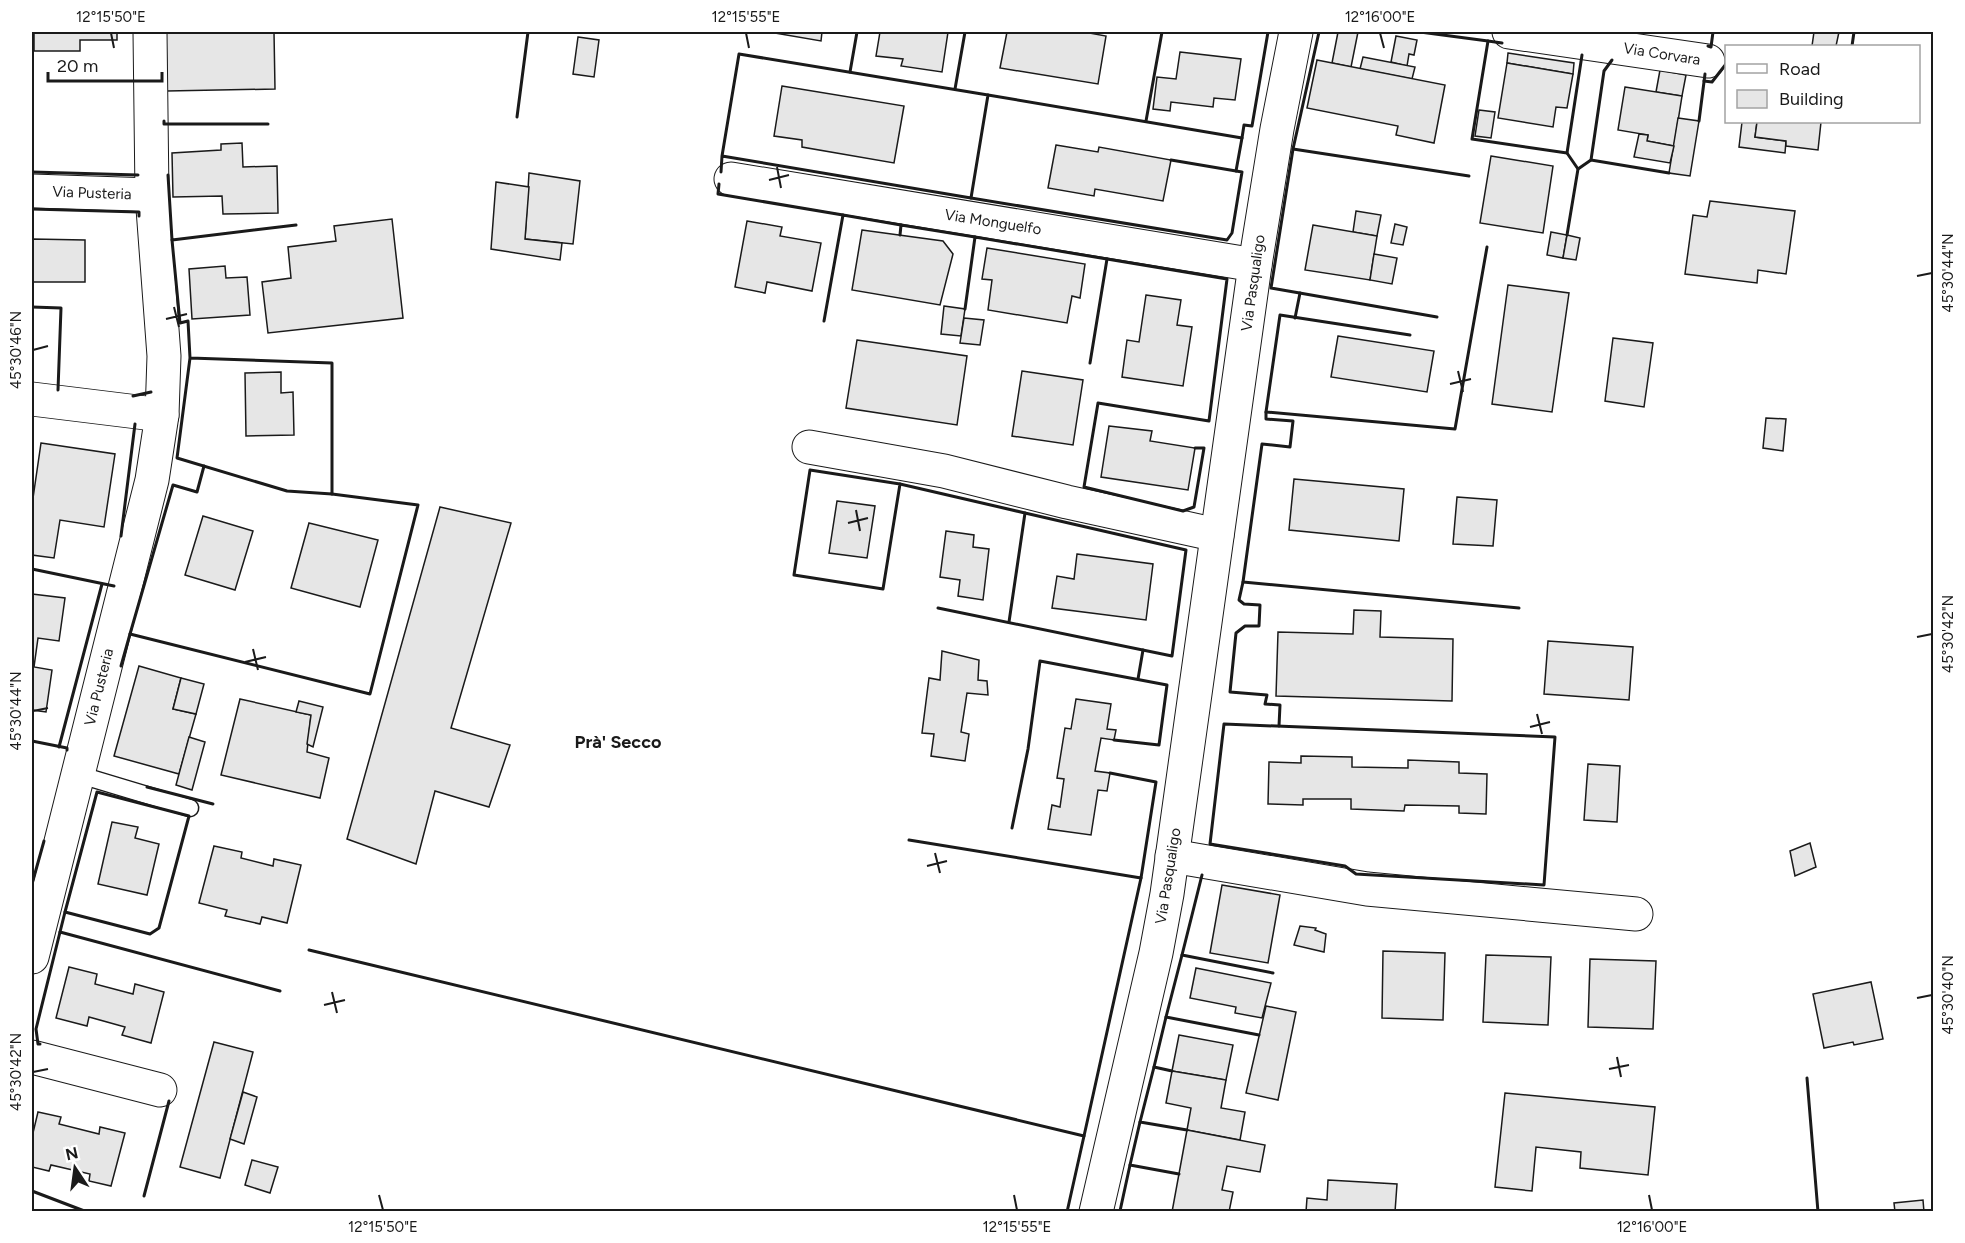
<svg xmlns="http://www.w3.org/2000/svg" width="1965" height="1243" font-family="Figtree,sans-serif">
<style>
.building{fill:#e6e6e6;stroke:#1a1a1a;stroke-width:1.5}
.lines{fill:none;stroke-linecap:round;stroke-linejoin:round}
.service-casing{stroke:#1a1a1a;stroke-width:19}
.minor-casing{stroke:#1a1a1a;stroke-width:35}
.tertiary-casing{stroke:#1a1a1a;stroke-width:35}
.service{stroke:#fff;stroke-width:16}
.minor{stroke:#fff;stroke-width:33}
.tertiary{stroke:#fff;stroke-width:33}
.wall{stroke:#1a1a1a;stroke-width:3}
.ticks{fill:none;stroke:#1a1a1a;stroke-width:2}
.labels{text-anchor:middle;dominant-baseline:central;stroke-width:4.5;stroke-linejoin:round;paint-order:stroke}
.street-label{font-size:15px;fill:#1a1a1a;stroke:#fff}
.quarter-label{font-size:18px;font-weight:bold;fill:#1a1a1a;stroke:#fff}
.neatline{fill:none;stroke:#1a1a1a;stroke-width:2}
.ticks-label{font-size:15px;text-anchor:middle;fill:#1a1a1a}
</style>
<rect width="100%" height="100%" fill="#fff"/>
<g class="building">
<path d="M34 32H117V40H80V51H34Z"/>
<path d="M166 32H274L275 89 167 91Z"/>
<path d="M769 32H822L821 41Z"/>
<path d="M880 32H948L942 72 901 66 903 59 876 56Z"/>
<path d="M1007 32H1084L1106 36 1098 84 1000 68Z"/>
<path d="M1338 32H1358L1351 67 1332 63Z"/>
<path d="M1814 32H1839L1836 46H1812Z"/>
<path d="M1396 36 1417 40 1414 55 1409 54 1407 66 1391 62Z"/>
<path d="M578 37 599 40 594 77 573 74Z"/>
<path d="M1180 52 1241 59 1235 100 1214 98 1213 107 1171 102 1170 111 1153 109 1157 77 1176 79Z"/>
<path d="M1508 53 1574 63 1573 74 1507 63Z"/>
<path d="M1363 57 1415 67 1412 79 1360 69Z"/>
<path d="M1317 60 1445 85 1434 143 1396 135 1398 126 1307 108Z"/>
<path d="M1507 63 1573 74 1567 108 1556 107 1553 127 1498 118Z"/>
<path d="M1660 70 1686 75 1682 96 1656 92Z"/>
<path d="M782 86 904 106 894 163 802 147V140L774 136Z"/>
<path d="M1625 87 1682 96 1674 146 1647 141 1648 135 1618 130Z"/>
<path d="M1479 110 1495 112 1491 138 1475 136Z"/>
<path d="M1678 118 1699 121 1690 176 1669 173Z"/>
<path d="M1742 122H1757L1755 137 1786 141 1785 153 1739 147Z"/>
<path d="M1757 122H1821L1818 150 1786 146V141L1755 137Z"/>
<path d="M1639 134 1648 135 1647 141 1674 146 1670 163 1634 157Z"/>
<path d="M242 143 243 167 277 166 278 213 223 214 222 196 173 197 172 153 221 150V144Z"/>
<path d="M1056 145 1098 152 1099 147 1171 160 1163 201 1095 189 1094 196 1048 188Z"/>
<path d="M1491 156 1553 166 1543 233 1480 223Z"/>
<path d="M529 173 580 181 573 244 525 239Z"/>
<path d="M496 182 529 187 525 239 562 243 560 260 491 249Z"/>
<path d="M1710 201 1795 211 1786 274 1758 270 1757 283 1685 274 1693 215 1707 217Z"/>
<path d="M1356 211 1381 215 1377 236 1353 232Z"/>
<path d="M392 219 403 318 268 333 262 282 291 278 288 247 336 241 334 226Z"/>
<path d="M747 221 782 227 780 236 821 243 812 291 767 282 765 293 735 287Z"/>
<path d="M1395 224 1407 227 1403 245 1391 243Z"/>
<path d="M1313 225 1377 236 1370 280 1305 270Z"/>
<path d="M862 230 943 241 953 254 940 305 852 290Z"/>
<path d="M1551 232 1567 235 1563 258 1547 255Z"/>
<path d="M1567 235 1580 238 1576 260 1563 258Z"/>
<path d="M32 239 85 240V282H32Z"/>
<path d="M987 248 1085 264 1080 298 1072 296 1067 323 988 310 992 280 982 279Z"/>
<path d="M1374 254 1397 258 1392 284 1370 280Z"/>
<path d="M225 266 226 278 247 277 250 315 192 319 189 269Z"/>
<path d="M1508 285 1569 293 1552 412 1492 404Z"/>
<path d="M1146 295 1181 300 1177 325 1192 327 1183 386 1122 377 1127 340 1139 342Z"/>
<path d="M944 306 965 309 961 336 941 334Z"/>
<path d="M964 318 984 320 980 345 960 343Z"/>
<path d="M1338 336 1434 351 1427 392 1331 377Z"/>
<path d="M1613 338 1653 343 1644 407 1605 401Z"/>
<path d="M857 340 967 356 957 425 846 408Z"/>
<path d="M1022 371 1083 380 1073 445 1012 436Z"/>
<path d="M281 372V393L293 392 294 435 246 436 245 373Z"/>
<path d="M1766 418 1786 419 1783 451 1763 448Z"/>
<path d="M1109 426 1152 431 1150 441 1195 448 1188 490 1101 477Z"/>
<path d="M41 443 115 454 104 527 60 520 54 558 32 555V505Z"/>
<path d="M1294 479 1404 489 1399 541 1289 530Z"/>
<path d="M1457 497 1497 500 1493 546 1453 544Z"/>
<path d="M837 501 875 506 867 558 829 553Z"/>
<path d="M440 507 511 523 451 728 510 745 489 807 435 791 416 864 347 839Z"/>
<path d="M203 516 253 531 235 590 185 575Z"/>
<path d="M309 523 378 540 360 607 291 588Z"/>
<path d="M946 531 974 535 973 547 989 549 983 600 958 596 960 580 940 577Z"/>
<path d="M1077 554 1153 564 1146 620 1052 608 1057 576 1074 579Z"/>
<path d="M32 594 65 598 59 641 38 638 34 667 52 670 46 712 32 710Z"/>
<path d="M1354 610 1381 611 1380 637 1453 639 1452 701 1276 696 1278 632 1353 634Z"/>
<path d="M1548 641 1633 647 1629 700 1544 694Z"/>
<path d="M942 651 979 660 978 680 987 681 988 695 967 693 961 732 969 734 965 761 931 756 934 734 922 733 929 678 940 680Z"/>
<path d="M139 666 181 678 173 709 196 714 179 774 114 756Z"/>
<path d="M181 678 204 684 196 714 173 709Z"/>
<path d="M240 699 311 715 307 752 329 758 320 798 221 775Z"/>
<path d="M1076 699 1111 704 1107 729 1116 730 1114 740 1101 738 1095 771 1110 773 1107 791 1098 790 1091 835 1048 829 1052 805 1060 807 1064 779 1057 778 1065 728 1071 729Z"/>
<path d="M299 701 323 707 313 747 307 744 311 715 296 712Z"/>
<path d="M189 737 205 742 192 790 176 785Z"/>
<path d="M1301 756 1352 757V767L1408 768V760L1459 762V773L1487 774 1486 814 1459 813V806L1405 805 1404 811 1351 809V799H1303V805L1268 804 1269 762 1301 763Z"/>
<path d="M1588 764 1620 766 1617 822 1584 820Z"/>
<path d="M112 822 138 827 135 838 159 844 147 895 98 884Z"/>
<path d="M1810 843 1816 867 1795 876 1790 851Z"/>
<path d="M214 846 242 852 241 858 273 866 274 859 301 865 287 923 262 917 260 924 225 916 227 910 199 903Z"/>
<path d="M1222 885 1280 895 1268 963 1210 953Z"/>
<path d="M1300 926 1316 928 1315 930 1326 934 1324 952 1294 945Z"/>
<path d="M1383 951 1445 953 1443 1020 1382 1018Z"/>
<path d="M1486 955 1551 957 1548 1025 1483 1022Z"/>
<path d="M1590 959 1656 961 1653 1029 1588 1027Z"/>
<path d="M69 967 97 974 95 984 133 994 135 984 164 992 151 1043 122 1035 125 1027 89 1017 87 1026 56 1018Z"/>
<path d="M1196 968 1271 983 1262 1018 1235 1013 1236 1007 1190 998Z"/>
<path d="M1871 982 1883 1039 1854 1045 1853 1042 1824 1048 1813 994Z"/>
<path d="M1266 1006 1296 1012 1278 1100 1246 1093Z"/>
<path d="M1179 1035 1233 1045 1226 1080 1172 1071Z"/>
<path d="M214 1042 253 1052 220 1178 180 1167Z"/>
<path d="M1172 1071 1226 1080 1221 1108 1245 1112 1240 1140 1187 1130 1191 1108 1166 1103Z"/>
<path d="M243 1092 257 1097 244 1144 230 1139Z"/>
<path d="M1505 1093 1655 1107 1648 1175 1580 1168 1581 1152 1536 1147 1532 1191 1495 1187Z"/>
<path d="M38 1112 61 1117 59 1124 99 1134 100 1127 125 1133 111 1186 89 1181 90 1174 51 1165 49 1171 32 1167V1137Z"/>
<path d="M1187 1130 1265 1145 1260 1172 1227 1166 1222 1190 1233 1192 1229 1212H1172Z"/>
<path d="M252 1160 278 1167 270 1193 245 1185Z"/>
<path d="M1328 1180 1397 1184 1395 1212H1306L1307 1198 1327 1200Z"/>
<path d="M1923 1200 1924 1212H1895L1894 1203Z"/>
</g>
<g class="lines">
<g class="service-casing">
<path id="service" d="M77 774 190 808"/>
</g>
<g class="minor-casing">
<g id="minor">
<path d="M1509 32 1708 61"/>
<path d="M731 179 1255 265"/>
<path d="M32 191 152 195"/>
<path d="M32 399 162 415"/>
<path d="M809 447 944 471 1067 502 1217 535"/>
<path d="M1172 856 1367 889 1636 914"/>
<path d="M32 957 152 480 162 415 164 356 152 195 150 32"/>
<path d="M32 1057 160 1090"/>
</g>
</g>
<g class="tertiary-casing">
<path id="tertiary" d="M1096 1212 1156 953 1167 894 1255 265 1277 129 1296 32"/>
</g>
<use href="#service" class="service"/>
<use href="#minor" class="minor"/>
<use href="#tertiary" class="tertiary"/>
<g class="wall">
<path d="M1319 32 1293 149 1469 176"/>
<path d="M1420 32 1488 41"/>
<path d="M1502 43 1488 41 1472 139 1567 153 1578 169"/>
<path d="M1708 46 1711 47 1713 32"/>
<path d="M1852 46 1854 32"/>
<path d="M1612 60 1604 71 1591 160 1669 173"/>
<path d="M850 72 857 32"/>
<path d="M1704 81 1712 82 1726 64"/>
<path d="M955 89 965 32"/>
<path d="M988 95 1242 138 1236 171"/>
<path d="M517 117 528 32"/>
<path d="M164 121V124H268"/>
<path d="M1146 121 1162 32"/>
<path d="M1699 121 1705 74"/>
<path d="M1242 138 1244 125 1252 126 1268 32"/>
<path d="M1293 149 1271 288 1437 317"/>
<path d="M1567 153 1582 55"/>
<path d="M32 172 138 175"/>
<path d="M721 172 722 156 739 54 988 95 971 198 722 156"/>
<path d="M168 175 172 240 296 225"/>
<path d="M719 184 718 194 843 215"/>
<path d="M971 198 1227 240 1232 233 1242 172 1171 160"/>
<path d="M32 209 139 212V216"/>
<path d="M900 235 901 225 975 237"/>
<path d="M1567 235 1578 169 1591 160"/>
<path d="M172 240 180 323 188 321 190 358 332 363V494L287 491 177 458 190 358"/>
<path d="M32 307 61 308 58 390"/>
<path d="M965 309 975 237 1107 259"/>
<path d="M1295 318 1300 293"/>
<path d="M824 321 843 215 901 225"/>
<path d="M1410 335 1280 315 1266 412 1455 429 1487 247"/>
<path d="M1090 363 1107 259 1227 279 1209 421 1098 403 1084 487 1183 511 1194 507 1204 448H1195"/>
<path d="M133 396 151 392"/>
<path d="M1266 412V419L1293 421 1290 447 1262 444 1243 582 1519 608"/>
<path d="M204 466 197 492 173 485 130 634 370 694 418 505 332 494"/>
<path d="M810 470 900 484 883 589 794 575Z"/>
<path d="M900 484 1025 513 1009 622"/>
<path d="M121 536 135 424"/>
<path d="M32 569 114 586"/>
<path d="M1243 582 1239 600 1244 604 1260 605 1259 626H1245L1236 633 1230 692 1267 695 1265 704 1280 705 1279 726"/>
<path d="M938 608 1172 656 1186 550 1025 513"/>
<path d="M121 666 130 634"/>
<path d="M1138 679 1143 650"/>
<path d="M1224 724 1555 737 1544 885 1356 874 1345 866 1210 844Z"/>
<path d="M32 741 67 748V750"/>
<path d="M59 747 102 584"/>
<path d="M147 787 213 804"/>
<path d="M97 792 189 816 159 928 150 934 65 912Z"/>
<path d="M1012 828 1028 749 1040 661 1167 685 1159 745 1114 740"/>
<path d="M909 840 1141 878 1156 782 1110 773"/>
<path d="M1202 875 1182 955 1273 973"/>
<path d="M32 884 44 841"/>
<path d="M65 912 60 932 280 991"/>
<path d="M309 950 1084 1136 1067 1212"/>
<path d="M1182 955 1166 1017 1259 1035"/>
<path d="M1166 1017 1154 1067 1172 1071"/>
<path d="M40 1044H38L36 1029 60 932"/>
<path d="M1154 1067 1140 1122 1187 1130"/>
<path d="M1807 1078 1818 1212"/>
<path d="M1140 1122 1130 1165 1179 1174"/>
<path d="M1084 1136 1141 878"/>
<path d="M32 1191 87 1212"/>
<path d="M144 1196 169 1101"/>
<path d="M1124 1212 1120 1211 1130 1165"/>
</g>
</g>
<path class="ticks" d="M111 33 114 48M746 33 749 48M1380 33 1384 48M777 167 781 188M769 180 789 175M1917 276 1932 273M174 307 179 327M166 319 187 314M33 350 48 346M1458 371 1463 392M1450 384 1471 379M856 510 860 531M848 523 868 518M1917 637 1932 634M253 649 258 670M245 662 266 657M33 711 48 708M1537 714 1542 734M1530 727 1550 722M935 853 940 873M927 866 947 861M332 992 337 1013M1917 998 1932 995M324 1005 345 1000M1617 1057 1621 1077M1609 1069 1629 1065M33 1072 48 1069M379 1195 383 1210M1014 1195 1017 1210M1649 1195 1652 1210"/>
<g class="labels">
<g class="street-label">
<text transform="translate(1662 54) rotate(9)">Via Corvara</text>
<text transform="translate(92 193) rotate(2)">Via Pusteria</text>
<text transform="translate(993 222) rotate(9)">Via Monguelfo</text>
<text transform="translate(1253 283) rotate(-82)">Via Pasqualigo</text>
<text transform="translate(99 687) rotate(-76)">Via Pusteria</text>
<text transform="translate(1168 876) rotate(-81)">Via Pasqualigo</text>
</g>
<g class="quarter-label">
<text x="618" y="742">Prà' Secco</text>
</g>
</g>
<rect width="1965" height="1243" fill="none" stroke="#ffffff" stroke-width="66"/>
<rect x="1725" y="45" width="195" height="78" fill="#ffffff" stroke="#a3a3a3" stroke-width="1.5"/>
<rect x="1737" y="64" width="30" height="9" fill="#ffffff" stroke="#a3a3a3" stroke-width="1.5"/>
<text x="1779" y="75" font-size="18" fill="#1a1a1a">Road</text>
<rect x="1737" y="90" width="30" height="18" fill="#e6e6e6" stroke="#a3a3a3" stroke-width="1.5"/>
<text x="1779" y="105" font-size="18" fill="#1a1a1a">Building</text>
<g transform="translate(75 1168) rotate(347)" stroke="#ffffff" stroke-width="4.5" paint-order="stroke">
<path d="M0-4.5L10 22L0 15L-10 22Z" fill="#1a1a1a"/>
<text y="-9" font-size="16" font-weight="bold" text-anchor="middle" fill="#1a1a1a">N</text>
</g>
<path d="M48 72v9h114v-9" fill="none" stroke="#1a1a1a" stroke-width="3"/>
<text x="57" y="72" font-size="18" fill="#1a1a1a" stroke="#ffffff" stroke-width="4.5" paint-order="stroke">20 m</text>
<rect x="33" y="33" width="1899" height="1177" class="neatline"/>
<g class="ticks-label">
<text x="111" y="22">12°15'50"E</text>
<text x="746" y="22">12°15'55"E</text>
<text x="1380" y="22">12°16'00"E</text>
<text transform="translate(1948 273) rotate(-90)" y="5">45°30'44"N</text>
<text transform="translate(16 350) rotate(-90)" y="5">45°30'46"N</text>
<text transform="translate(1948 634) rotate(-90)" y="5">45°30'42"N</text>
<text transform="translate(16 711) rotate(-90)" y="5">45°30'44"N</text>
<text transform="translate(1948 995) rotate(-90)" y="5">45°30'40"N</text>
<text transform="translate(16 1072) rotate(-90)" y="5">45°30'42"N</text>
<text x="383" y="1232">12°15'50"E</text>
<text x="1017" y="1232">12°15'55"E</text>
<text x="1652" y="1232">12°16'00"E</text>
</g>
</svg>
